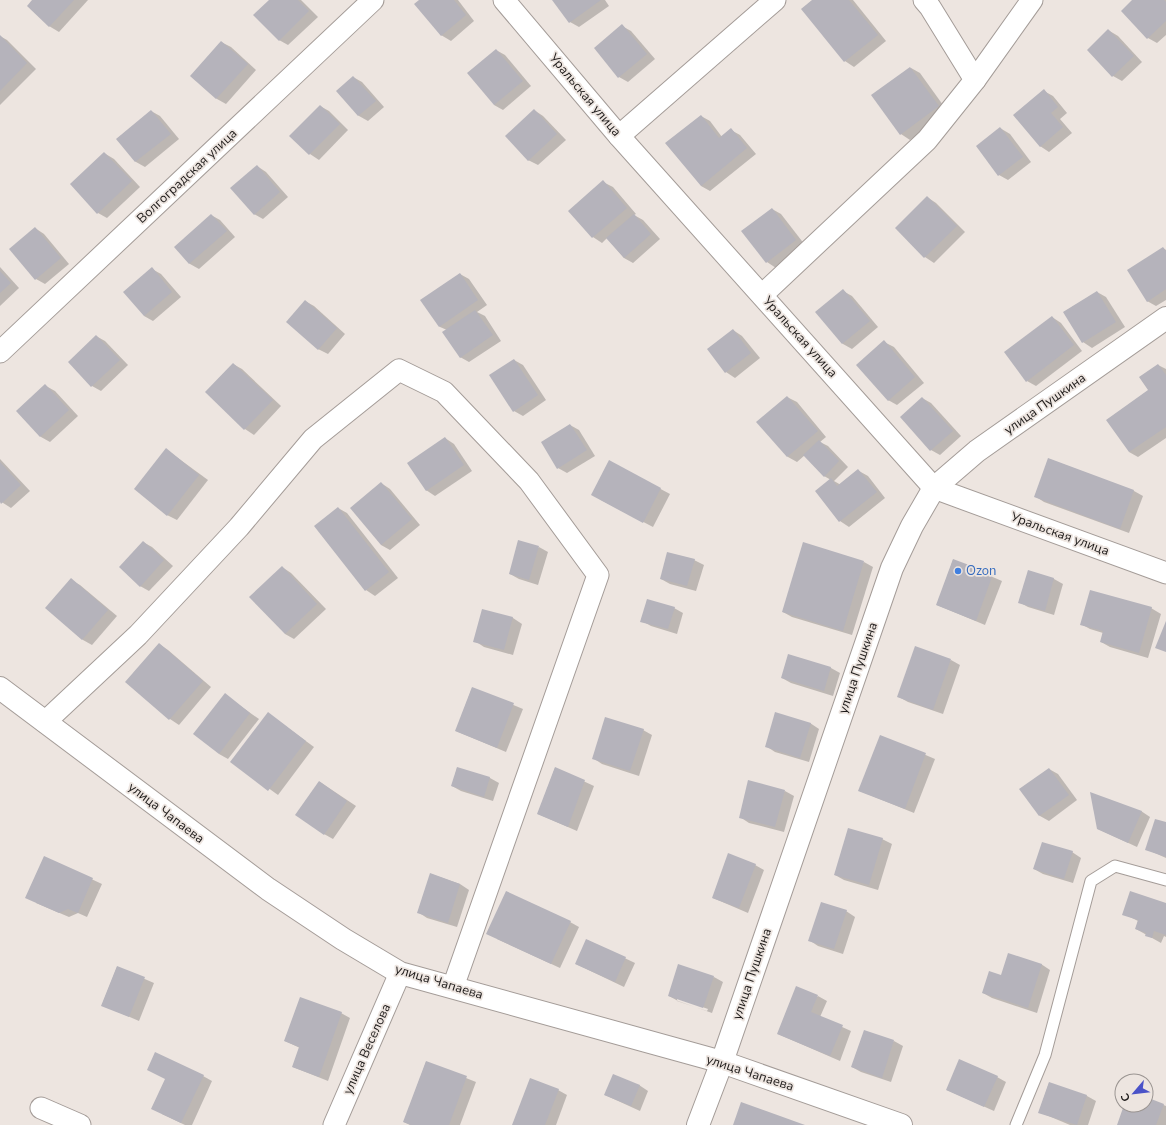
<svg xmlns="http://www.w3.org/2000/svg" width="1166" height="1125" font-family="'Nunito Sans',sans-serif">
<style>
.shadow{fill:#0003;fill-rule:evenodd}
.building{fill:#b5b3bb}
.lines{fill:none;stroke-linecap:round;stroke-linejoin:round}
.lane-casing{stroke:#a49c98;stroke-width:13}
.street-casing{stroke:#a49c98;stroke-width:23}
.secondary-casing{stroke:#a49c98;stroke-width:24}
.lane{stroke:#fff;stroke-width:11}
.street{stroke:#fff;stroke-width:21}
.secondary{stroke:#fff;stroke-width:22}
.shop-dot{fill:#3f7fe0;stroke:#ede5e0;stroke-width:1.5}
.labels{text-anchor:middle;dominant-baseline:central;stroke-width:3.5;stroke-linejoin:round;paint-order:stroke}
.street-label{font-size:13px;fill:#1e1b1a;stroke:#ede5e0}
.shop-label{font-size:13px;fill:#366cbe;stroke:#ede5e0;text-anchor:start}
</style>
<rect width="100%" height="100%" fill="#ede5e0"/>
<g class="shadow">
<path d="M34 0H88L59 32 49 26Z"/>
<path d="M270 0H301L318 17 288 45 279 40Z"/>
<path d="M421 0H458L474 21 451 41 441 35Z"/>
<path d="M553 0H605L609 6 579 27 570 22Z"/>
<path d="M813 0H853L886 41 854 67 845 61 802 9Z"/>
<path d="M1134 0H1166V35L1157 43 1148 38Z"/>
<path d="M622 26 631 31 655 59 628 82 619 77Z"/>
<path d="M1108 30 1118 36 1142 62 1122 81 1113 76Z"/>
<path d="M0 36 7 40 36 69 0 105Z"/>
<path d="M221 42 231 47 256 70 226 104 217 99 191 76Z"/>
<path d="M496 50 505 55 531 86 503 110 494 105Z"/>
<path d="M911 68 920 73 948 112 910 140 901 134Z"/>
<path d="M353 77 362 82 384 107 368 121 359 116 337 91Z"/>
<path d="M1044 91 1053 96 1067 113 1060 119 1072 133 1049 152 1040 146Z"/>
<path d="M320 106 329 111 348 130 319 160 310 154Z"/>
<path d="M534 110 543 116 566 140 538 165 528 160Z"/>
<path d="M151 111 160 116 179 139 145 167 136 162 117 139Z"/>
<path d="M701 116 710 121 722 137 731 130 740 135 756 154 710 191 701 186Z"/>
<path d="M1000 128 1010 134 1031 162 1008 180 999 175Z"/>
<path d="M104 153 114 159 140 187 107 218 98 213Z"/>
<path d="M257 166 266 172 288 197 263 219 254 214Z"/>
<path d="M603 182 613 187 636 214 634 215 643 220 660 239 633 263 624 258 607 238 602 243 593 237Z"/>
<path d="M927 197 936 203 965 232 934 263 925 257 896 228Z"/>
<path d="M772 209 781 214 805 245 776 268 767 262Z"/>
<path d="M211 215 220 220 235 237 199 269 190 264 175 247Z"/>
<path d="M35 228 44 234 69 264 45 284 36 279Z"/>
<path d="M1163 248 1166 250V300L1156 306 1147 301Z"/>
<path d="M0 267 19 288 0 306Z"/>
<path d="M152 269 161 274 181 297 153 321 144 316Z"/>
<path d="M460 274 469 279 487 305 477 312 485 316 501 341 469 362 460 357 447 330 440 327 422 300Z"/>
<path d="M843 291 852 296 878 327 852 349 843 344 817 313Z"/>
<path d="M1097 292 1106 297 1125 327 1092 348 1083 342 1064 312Z"/>
<path d="M305 301 314 306 345 334 328 354 318 349Z"/>
<path d="M1052 317 1061 323 1082 351 1036 386 1027 381Z"/>
<path d="M733 330 742 336 760 358 735 378 726 372Z"/>
<path d="M96 336 105 341 128 365 101 391 92 386Z"/>
<path d="M884 342 894 347 924 383 897 405 888 400Z"/>
<path d="M514 360 523 365 546 400 523 416 514 411Z"/>
<path d="M233 364 242 369 281 406 254 435 245 429 206 392Z"/>
<path d="M1158 365 1166 369V438L1138 457 1129 452Z"/>
<path d="M46 386 55 391 78 416 50 442 41 437 18 411Z"/>
<path d="M787 397 797 402 826 437 820 442 828 446 848 467 834 481 841 485 859 471 868 476 885 498 849 527 840 521 831 480 824 476 805 455 797 462 788 457 758 422Z"/>
<path d="M922 398 931 403 961 436 940 455 931 450Z"/>
<path d="M570 425 579 430 595 456 567 473 558 468Z"/>
<path d="M445 438 454 444 472 471 435 496 426 490Z"/>
<path d="M167 450 208 480 177 520 167 515Z"/>
<path d="M0 459 30 491 11 508 0 501Z"/>
<path d="M1049 459 1134 491 1143 496 1129 533 1044 502 1035 496Z"/>
<path d="M610 462 670 494 653 527 601 500Z"/>
<path d="M381 483 390 489 420 525 390 550 381 545Z"/>
<path d="M338 508 347 513 398 578 375 596 366 590Z"/>
<path d="M143 542 152 547 173 566 149 591 140 586Z"/>
<path d="M539 547 548 552 538 585 519 579 510 574Z"/>
<path d="M694 560 704 565 696 591 670 584 661 579Z"/>
<path d="M953 560 1002 581 985 625 937 605Z"/>
<path d="M864 562 873 567 852 635 792 617 783 612Z"/>
<path d="M282 567 291 573 326 609 294 639 285 634Z"/>
<path d="M1029 571 1054 579 1063 584 1054 615 1028 607 1019 602Z"/>
<path d="M71 580 80 585 117 616 92 645 83 640 47 608Z"/>
<path d="M674 608 683 613 677 634 651 626 642 621Z"/>
<path d="M1151 608 1161 614 1148 658 1110 647 1101 642 1103 633 1090 629 1081 624Z"/>
<path d="M483 610 513 618 522 624 513 655 484 647 475 641Z"/>
<path d="M159 644 168 650 211 687 179 725 170 719 126 682Z"/>
<path d="M789 655 831 668 840 673 833 696 791 683 782 678Z"/>
<path d="M951 660 960 665 943 714 908 702 899 697Z"/>
<path d="M472 688 523 709 506 752 456 731Z"/>
<path d="M225 695 259 719 228 759 219 754Z"/>
<path d="M269 714 314 747 278 795 232 762Z"/>
<path d="M810 723 819 729 809 762 775 752 766 746Z"/>
<path d="M643 730 652 735 639 776 602 764 593 758Z"/>
<path d="M881 736 935 759 914 813 860 791Z"/>
<path d="M457 768 490 778 499 783 493 801 461 791 452 786Z"/>
<path d="M555 768 594 786 577 831 538 814Z"/>
<path d="M1049 769 1058 774 1077 800 1049 821 1040 816 1021 790Z"/>
<path d="M320 782 356 806 333 839 324 834Z"/>
<path d="M785 791 794 796 784 832 749 823 740 817Z"/>
<path d="M1141 811 1150 817 1137 847 1098 829Z"/>
<path d="M1166 824V858L1146 849Z"/>
<path d="M882 839 892 844 878 890 844 880 835 875Z"/>
<path d="M1072 852 1081 858 1073 883 1043 874 1034 869Z"/>
<path d="M44 857 102 884 87 917 78 913 69 917 36 903Z"/>
<path d="M755 865 764 870 748 913 713 898Z"/>
<path d="M431 874 460 884 469 890 457 927 427 918 418 912Z"/>
<path d="M1166 904V937L1164 936 1161 943 1136 929 1138 921 1124 914Z"/>
<path d="M846 911 855 917 843 954 818 946 809 940Z"/>
<path d="M570 922 579 927 560 968 497 939Z"/>
<path d="M587 940 635 963 624 987 576 964Z"/>
<path d="M1041 964 1050 970 1037 1013 992 998 983 993 1001 976Z"/>
<path d="M117 967 154 983 139 1021 102 1005Z"/>
<path d="M714 977 723 982 712 1013 678 1001 669 996ZM677 998 708 1009 707 1011 677 1001Z"/>
<path d="M818 996 827 1001 820 1017 851 1031 840 1061 778 1034Z"/>
<path d="M341 1013 350 1018 328 1081 293 1067 300 1048 285 1041Z"/>
<path d="M894 1041 903 1046 891 1082 861 1072 852 1067Z"/>
<path d="M426 1062 476 1082 460 1125H410L404 1122Z"/>
<path d="M203 1076 212 1081 192 1125H185L162 1114Z"/>
<path d="M997 1077 1006 1082 994 1111 947 1090Z"/>
<path d="M1049 1083 1087 1096 1096 1101 1088 1125H1070L1039 1112Z"/>
<path d="M639 1085 648 1091 640 1111 605 1095Z"/>
<path d="M558 1090 567 1095 556 1125H513Z"/>
<path d="M1146 1098 1166 1106V1125H1118L1125 1105H1146Z"/>
</g>
<g class="building">
<path d="M32 0H74L49 27 27 6Z"/>
<path d="M269 0H298L309 11 279 41 253 15Z"/>
<path d="M419 0H454L466 15 441 36 414 4Z"/>
<path d="M552 0H601L569 23Z"/>
<path d="M812 0H849L878 35 844 62 801 9Z"/>
<path d="M1132 0H1164L1166 2V21L1147 39 1121 11Z"/>
<path d="M622 24 647 54 618 78 594 48Z"/>
<path d="M1108 29 1134 56 1112 77 1087 50Z"/>
<path d="M0 35 27 63 0 91Z"/>
<path d="M221 41 248 64 216 99 190 76Z"/>
<path d="M496 49 523 81 494 105 467 73Z"/>
<path d="M910 67 939 106 900 135 871 95Z"/>
<path d="M353 76 376 101 358 116 336 91Z"/>
<path d="M1044 89 1058 107 1051 113 1063 127 1040 147 1013 115Z"/>
<path d="M320 105 340 124 309 155 289 136Z"/>
<path d="M534 109 557 134 528 161 505 136Z"/>
<path d="M151 110 171 134 135 162 116 139Z"/>
<path d="M701 115 719 138 731 128 747 148 701 186 665 143Z"/>
<path d="M1000 127 1023 157 998 176 976 146Z"/>
<path d="M104 152 132 181 97 214 70 184Z"/>
<path d="M257 165 280 192 254 215 230 188Z"/>
<path d="M603 180 627 208 592 238 568 211Z"/>
<path d="M927 196 957 226 924 258 895 228Z"/>
<path d="M772 208 796 240 766 263 741 231Z"/>
<path d="M211 214 227 231 189 264 174 247Z"/>
<path d="M634 214 651 234 624 258 606 238Z"/>
<path d="M35 227 61 258 35 280 9 249Z"/>
<path d="M1163 247 1166 251V289L1147 302 1127 270Z"/>
<path d="M152 267 172 292 144 316 123 292Z"/>
<path d="M0 271 11 283 0 293Z"/>
<path d="M460 273 478 300 439 327 420 300Z"/>
<path d="M843 289 870 321 842 344 815 312Z"/>
<path d="M1097 291 1116 322 1082 343 1063 312Z"/>
<path d="M305 300 337 328 318 350 286 322Z"/>
<path d="M475 310 493 335 460 358 442 332Z"/>
<path d="M1052 316 1074 345 1026 382 1004 352Z"/>
<path d="M733 329 751 353 725 373 707 349Z"/>
<path d="M96 335 120 360 91 387 68 362Z"/>
<path d="M884 340 915 377 888 401 856 365Z"/>
<path d="M514 359 538 395 513 412 489 375Z"/>
<path d="M233 363 273 400 244 430 205 392Z"/>
<path d="M1158 364 1166 375V427L1129 452 1106 420 1148 390 1139 377Z"/>
<path d="M45 384 69 410 40 437 16 411Z"/>
<path d="M787 396 818 431 787 457 756 422Z"/>
<path d="M922 397 953 431 930 451 900 417Z"/>
<path d="M570 424 587 450 557 469 541 442Z"/>
<path d="M445 437 464 465 426 491 407 463Z"/>
<path d="M819 440 839 461 824 477 803 455Z"/>
<path d="M166 448 199 475 167 516 134 489Z"/>
<path d="M1048 458 1134 490 1120 529 1034 497Z"/>
<path d="M609 460 661 488 643 523 591 495Z"/>
<path d="M0 462 21 485 1 504 0 502Z"/>
<path d="M858 469 877 492 839 522 815 491 831 478 837 486Z"/>
<path d="M381 482 412 519 381 545 350 508Z"/>
<path d="M338 507 389 572 365 591 314 526Z"/>
<path d="M518 540 539 546 529 580 509 574Z"/>
<path d="M143 541 164 560 140 587 119 567Z"/>
<path d="M803 542 864 561 843 631 782 612Z"/>
<path d="M667 552 695 559 687 586 660 579Z"/>
<path d="M953 559 993 574 976 621 936 605Z"/>
<path d="M282 566 317 604 285 634 249 597Z"/>
<path d="M1028 570 1054 578 1045 611 1018 603Z"/>
<path d="M71 578 108 610 82 640 45 608Z"/>
<path d="M1090 590 1152 607 1139 653 1100 642 1103 631 1080 625Z"/>
<path d="M647 599 675 607 668 629 640 622Z"/>
<path d="M482 609 513 617 504 650 473 642Z"/>
<path d="M1166 621V652L1155 648Z"/>
<path d="M159 643 203 681 169 720 125 682Z"/>
<path d="M915 646 951 659 933 710 897 697Z"/>
<path d="M788 654 831 667 824 691 781 678Z"/>
<path d="M472 687 514 703 497 748 455 731Z"/>
<path d="M225 693 250 713 219 754 193 734Z"/>
<path d="M268 712 306 741 268 791 230 762Z"/>
<path d="M775 712 811 723 800 758 765 747Z"/>
<path d="M605 717 644 729 630 771 592 759Z"/>
<path d="M880 735 926 753 905 809 858 791Z"/>
<path d="M457 767 490 777 484 797 451 786Z"/>
<path d="M555 767 585 780 568 827 537 814Z"/>
<path d="M1049 768 1069 795 1039 816 1019 789Z"/>
<path d="M748 780 785 790 775 827 739 818Z"/>
<path d="M319 781 347 801 324 835 295 815Z"/>
<path d="M1090 792 1142 811 1128 843 1097 829Z"/>
<path d="M1155 819 1166 822V857L1145 850Z"/>
<path d="M848 828 883 838 869 885 834 875Z"/>
<path d="M1042 842 1073 851 1064 879 1033 869Z"/>
<path d="M728 853 756 864 739 908 712 898Z"/>
<path d="M44 856 93 878 78 913 68 909 59 913 25 898Z"/>
<path d="M430 873 460 884 448 923 417 913Z"/>
<path d="M506 891 571 921 551 964 486 934Z"/>
<path d="M1130 891 1166 903V935L1154 931 1152 938 1145 936 1146 933 1135 929 1138 920 1122 915Z"/>
<path d="M821 902 847 910 834 949 808 941Z"/>
<path d="M586 939 626 957 615 982 575 964Z"/>
<path d="M1008 953 1042 964 1028 1008 982 993 989 971 1001 975Z"/>
<path d="M678 964 714 976 703 1008 668 996Z"/>
<path d="M117 966 145 977 129 1017 101 1006Z"/>
<path d="M796 986 818 995 811 1012 843 1025 830 1056 777 1034Z"/>
<path d="M300 997 342 1012 319 1077 292 1067 299 1047 284 1041Z"/>
<path d="M864 1030 894 1040 882 1078 851 1067Z"/>
<path d="M155 1052 204 1075 181 1123 151 1109 165 1079 147 1070Z"/>
<path d="M959 1059 998 1076 984 1107 946 1090Z"/>
<path d="M426 1061 467 1076 449 1125H411L403 1122Z"/>
<path d="M613 1074 640 1085 631 1106 604 1095Z"/>
<path d="M530 1078 559 1089 545 1125H512Z"/>
<path d="M1049 1082 1087 1095 1077 1125 1038 1113Z"/>
<path d="M1146 1097 1164 1104 1156 1125H1117L1124 1105H1146Z"/>
<path d="M741 1102 805 1125H733Z"/>
</g>
<g class="lines">
<g class="lane-casing">
<path id="lane" d="M1016 1125 1045 1055 1091 881 1115 866 1166 880"/>
</g>
<g class="street-casing">
<g id="street">
<path d="M504 0 619 136 934 488 1166 573"/>
<path d="M924 0 930 7 975 80"/>
<path d="M619 136 775 0"/>
<path d="M762 295 927 140 975 80 1032 0"/>
<path d="M0 352 373 0"/>
<path d="M45 722 138 635 239 527 313 439 399 370 444 392 529 481 598 575 453 987"/>
<path d="M41 1108 80 1125"/>
<path d="M334 1125 400 973"/>
</g>
</g>
<g class="secondary-casing">
<g id="secondary">
<path d="M0 688 268 889 343 939 400 973 722 1062 901 1125"/>
<path d="M698 1125 722 1062 892 568 912 526 934 488 977 451 1166 318"/>
</g>
</g>
<use href="#lane" class="lane"/>
<use href="#street" class="street"/>
<use href="#secondary" class="secondary"/>
</g>
<circle class="shop-dot" cx="958" cy="571" r="4"/>
<g class="labels">
<g class="street-label">
<text transform="translate(585 95) rotate(50)">Уральская улица</text>
<text transform="translate(187 176) rotate(-43)">Волгоградская улица</text>
<text transform="translate(800 337) rotate(48)">Уральская улица</text>
<text transform="translate(1045 404) rotate(-35)">улица Пушкина</text>
<text transform="translate(1060 534) rotate(20)">Уральская улица</text>
<text transform="translate(858 668) rotate(-71)">улица Пушкина</text>
<text transform="translate(166 813) rotate(37)">улица Чапаева</text>
<text transform="translate(752 974) rotate(-71)">улица Пушкина</text>
<text transform="translate(439 982) rotate(17)">улица Чапаева</text>
<text transform="translate(367 1049) rotate(-66)">улица Веселова</text>
<text transform="translate(750 1073) rotate(18)">улица Чапаева</text>
</g>
<g class="shop-label">
<text x="966" y="571">Ozon</text>
</g>
</g>
<g transform="translate(1134 1093) rotate(242)"><circle r="19" fill="#ede5e0" stroke="#9a9491"/>
<path d="M0-3L7 15L0 10L-7 15Z" fill="#4a52c8"/>
<text y="-6" font-size="11" font-weight="bold" text-anchor="middle" fill="#1e1b1a">С</text>
</g>
</svg>
